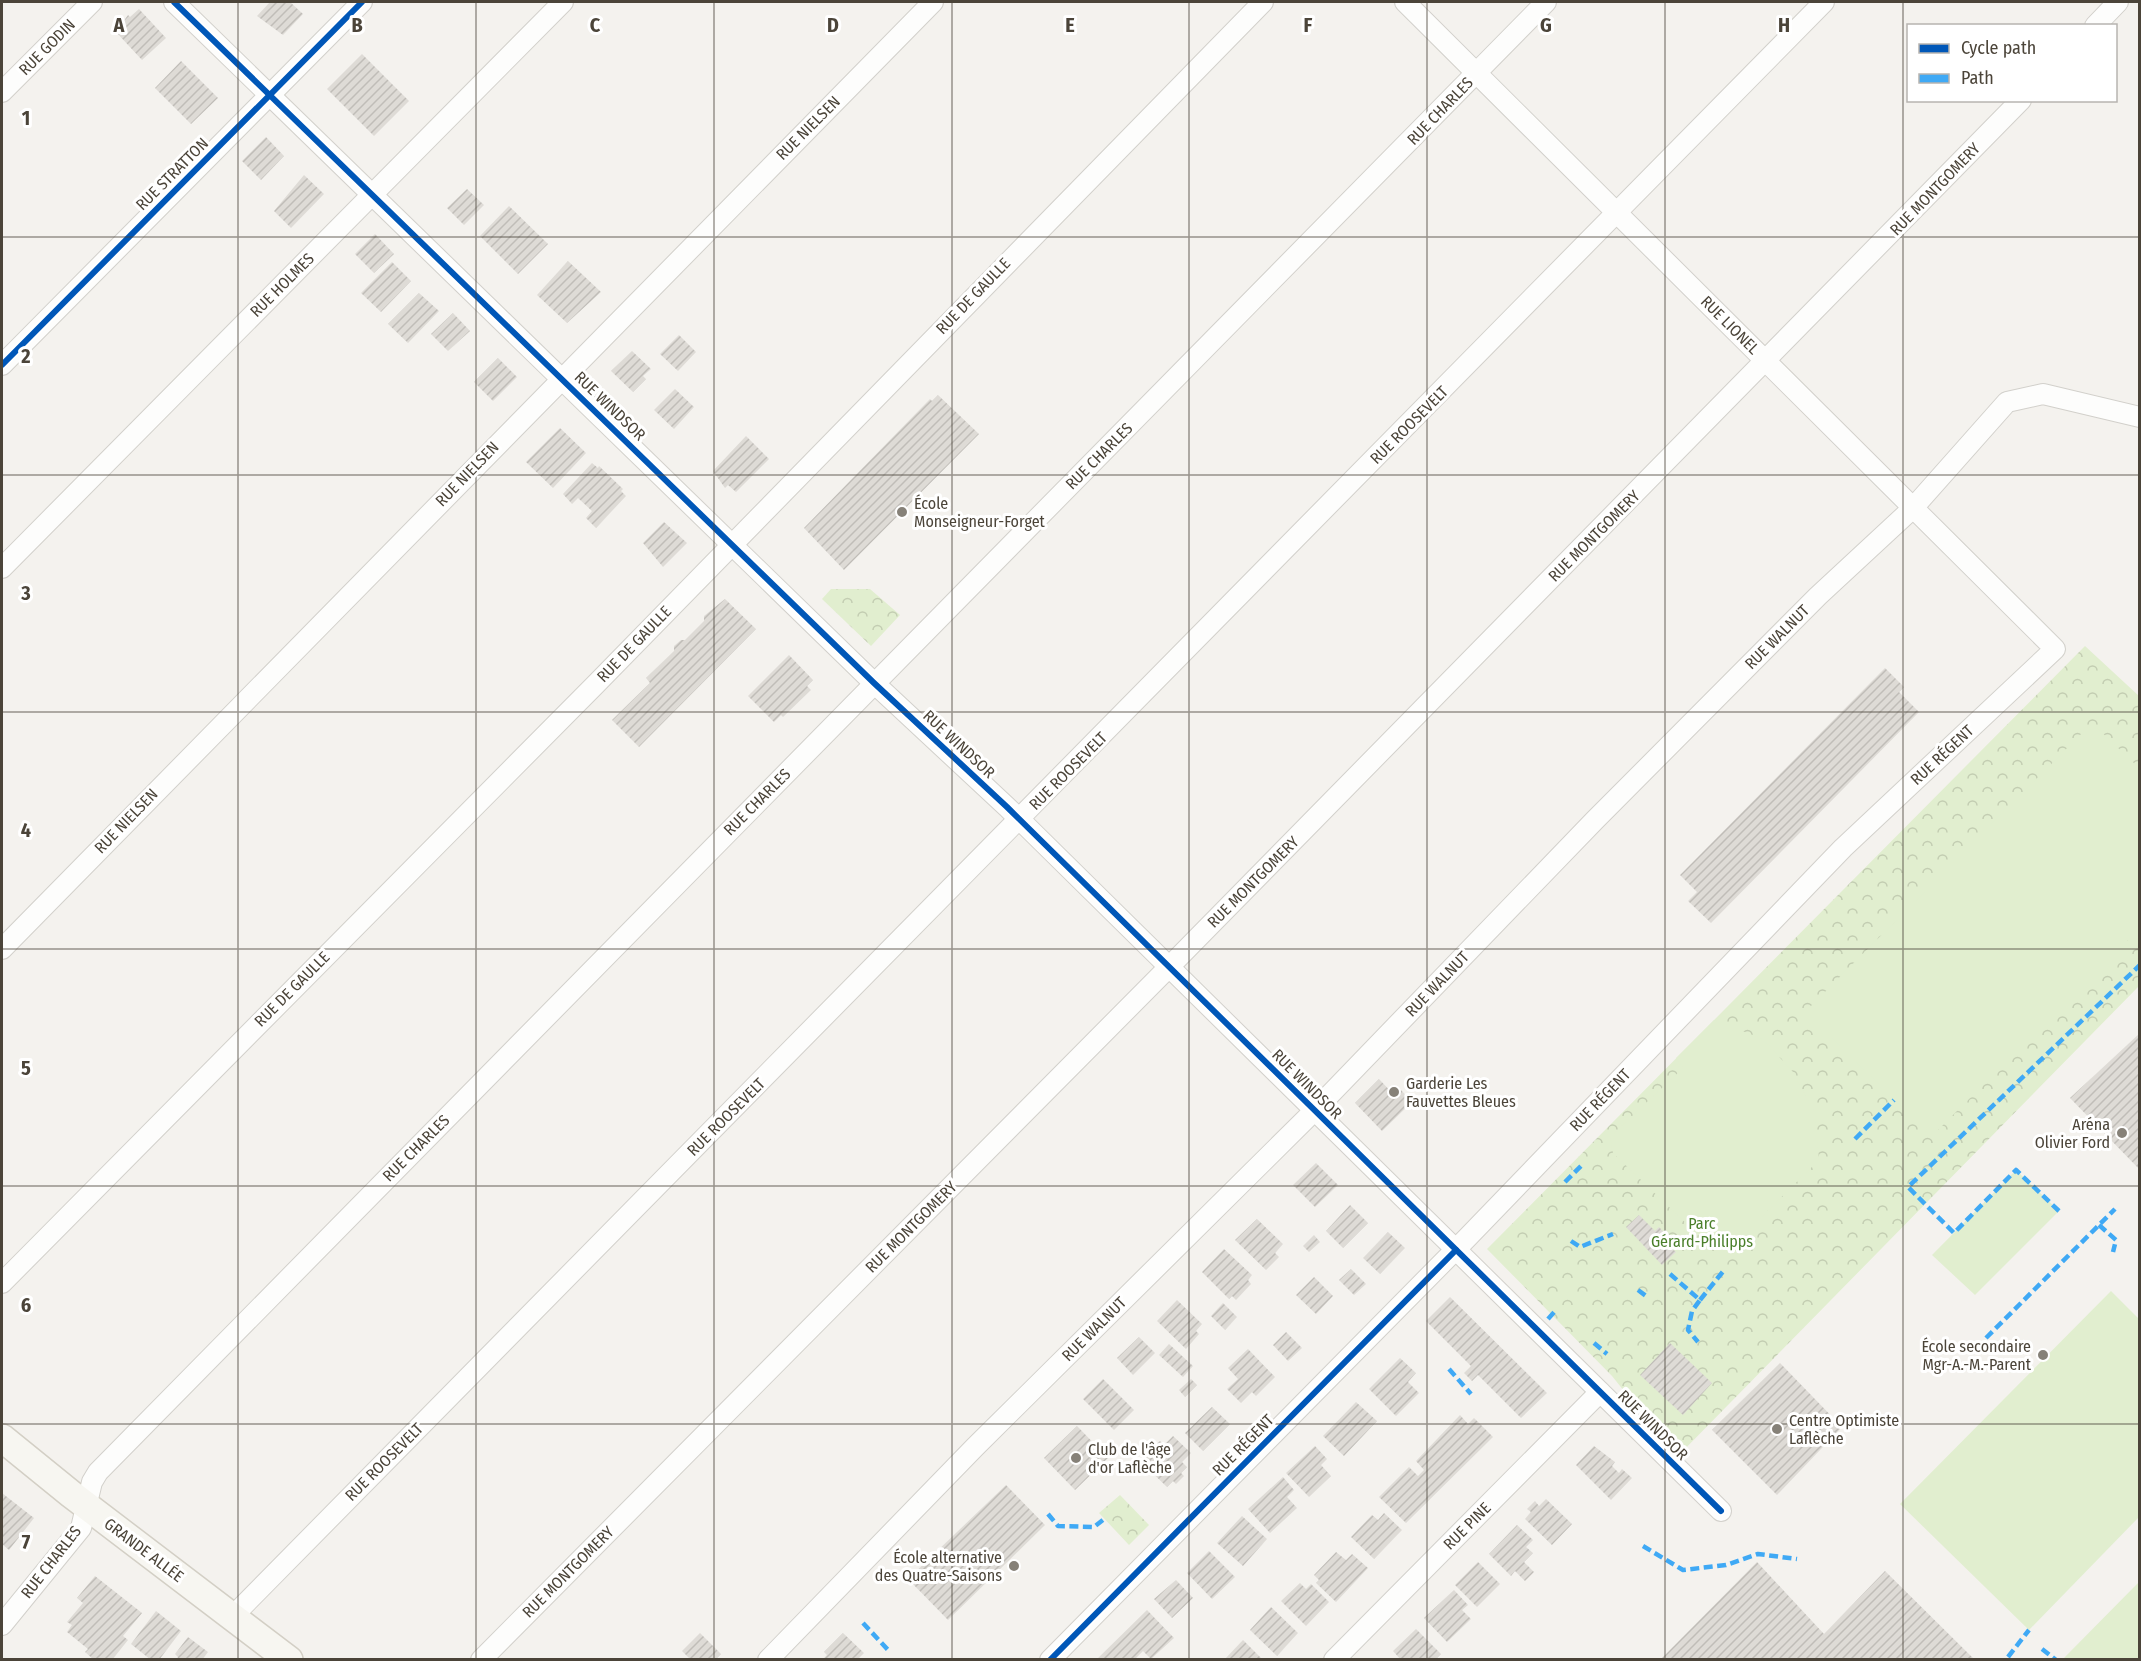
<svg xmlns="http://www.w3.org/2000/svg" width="2141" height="1661" font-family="'Fira Sans Condensed',sans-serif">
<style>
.forest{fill:url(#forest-crowns)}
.garden{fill:#e1eecf}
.building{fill:url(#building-hatch)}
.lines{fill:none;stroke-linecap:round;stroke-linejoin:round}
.minor-casing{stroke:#d2d0cb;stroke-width:22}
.secondary-casing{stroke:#d3cfc5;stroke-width:30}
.minor{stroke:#fdfdfc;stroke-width:20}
.secondary{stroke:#f7f6f1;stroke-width:27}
.quiet{stroke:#3fa9f5;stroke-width:4.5;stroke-dasharray:9 4.5;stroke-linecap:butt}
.cycleway-casing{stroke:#fff;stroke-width:10}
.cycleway{stroke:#0057b8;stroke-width:6}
.grid{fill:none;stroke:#4b4439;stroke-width:1.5;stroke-opacity:0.55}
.poi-dot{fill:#868178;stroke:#fff;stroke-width:2}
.labels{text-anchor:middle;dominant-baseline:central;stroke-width:6;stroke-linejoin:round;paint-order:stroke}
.street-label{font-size:16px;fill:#4b4439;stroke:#fff}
.poi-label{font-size:16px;fill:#4b4439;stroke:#fff;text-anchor:start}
.park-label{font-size:16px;fill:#4a7f2a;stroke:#fff}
.grid-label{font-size:20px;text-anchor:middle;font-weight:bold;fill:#4b4439;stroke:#fff;stroke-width:6;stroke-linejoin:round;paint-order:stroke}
</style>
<defs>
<pattern id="forest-crowns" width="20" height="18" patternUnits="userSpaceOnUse" patternTransform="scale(1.5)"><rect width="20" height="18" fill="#e1eecf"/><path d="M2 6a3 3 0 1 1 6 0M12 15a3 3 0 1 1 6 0" fill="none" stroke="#c3cdb2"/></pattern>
<pattern id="building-hatch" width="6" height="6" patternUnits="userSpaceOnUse" patternTransform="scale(1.5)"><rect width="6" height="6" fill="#dedbd6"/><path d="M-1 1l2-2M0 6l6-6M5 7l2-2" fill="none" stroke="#c0bdb8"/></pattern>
</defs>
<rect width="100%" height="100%" fill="#f4f2ee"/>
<g class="forest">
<path d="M831 589H870L900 615 871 646 822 599Z"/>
<path d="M2085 646 2139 696V986L1677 1457 1612 1376 1487 1249Z"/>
<path d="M1120 1495 1149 1525 1129 1545 1099 1513Z"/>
</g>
<g class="garden">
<path d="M2092 723 2139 768V929L1931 1137 1806 1011Z"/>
<path d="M1714 1020 1763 1039 1793 1072 1815 1113 1819 1160 1721 1257 1613 1153 1610 1137 1683 1068 1676 1058Z"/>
<path d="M2016 1170 2059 1211 1975 1295 1932 1255Z"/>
<path d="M2111 1291 2139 1319V1517L2029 1630 1900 1504Z"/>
<path d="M2139 1582V1659H2063Z"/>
</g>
<g class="building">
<path d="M270 2H290L303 14 283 35 257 16Z"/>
<path d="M139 9 166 38 142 60 116 32 128 15 130 17Z"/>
<path d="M362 54 409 101 374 136 327 89Z"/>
<path d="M181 61 218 98 191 124 155 88Z"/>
<path d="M266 137 284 156 261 180 242 161Z"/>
<path d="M304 175 324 194 291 228 274 211Z"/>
<path d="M467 189 484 205 464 225 447 208Z"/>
<path d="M509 206 548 244 518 274 480 236Z"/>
<path d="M375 234 394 254 374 273 355 254Z"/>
<path d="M568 261 601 292 567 323 537 295Z"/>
<path d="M392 262 411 281 381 312 361 293Z"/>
<path d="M419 293 439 311 408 343 388 324Z"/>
<path d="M453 313 470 331 448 351 431 334Z"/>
<path d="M679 335 696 352 678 371 660 354Z"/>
<path d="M632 351 651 369 643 376 646 379 633 392 611 371Z"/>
<path d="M498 358 517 377 493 401 474 382Z"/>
<path d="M675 389 694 407 674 429 654 410Z"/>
<path d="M938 395 979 434 844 570 804 528 930 399 932 401Z"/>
<path d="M560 428 586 453 553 488 526 462Z"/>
<path d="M746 436 769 459 736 492 728 485 725 488 713 471Z"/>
<path d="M592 463 598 468 599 466 623 489 621 491 626 496 596 528 586 518 592 511 578 498 572 504 563 494Z"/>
<path d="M664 522 687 543 663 567 643 543Z"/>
<path d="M725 599 756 629 639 747 612 720 650 683 646 678 674 651V646L681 640H685L704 621V616Z"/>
<path d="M789 655 813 680 807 686 811 690 783 717 781 715 774 722 748 696Z"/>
<path d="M1885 668 1904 687 1899 692 1919 712 1711 923 1688 901 1697 892 1680 875Z"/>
<path d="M2140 1033V1170L2070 1098Z"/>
<path d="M1379 1079 1395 1096 1401 1090 1412 1102 1382 1131 1355 1103Z"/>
<path d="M1316 1163 1338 1185 1315 1207 1293 1185Z"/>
<path d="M1350 1205 1368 1223 1343 1248 1326 1231Z"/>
<path d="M1639 1215 1655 1231 1659 1227 1672 1241 1668 1245 1676 1252 1662 1265 1626 1227Z"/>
<path d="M1257 1219 1283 1244 1275 1253 1279 1257 1266 1270 1235 1240Z"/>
<path d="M1388 1232 1405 1248 1380 1274 1363 1258Z"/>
<path d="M1314 1235 1320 1242 1309 1252 1303 1246Z"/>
<path d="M1224 1249 1252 1275 1248 1280 1251 1284 1236 1300 1232 1296 1229 1299 1202 1272Z"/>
<path d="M1351 1269 1366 1284 1354 1295 1339 1280Z"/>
<path d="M1314 1277 1333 1296 1316 1314 1296 1295Z"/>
<path d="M1450 1297 1547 1393 1521 1418 1478 1375 1472 1381 1464 1373 1471 1366 1426 1321Z"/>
<path d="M1177 1300 1202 1324 1196 1331 1199 1334 1186 1349 1157 1321Z"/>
<path d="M1223 1303 1237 1317 1225 1330 1211 1316Z"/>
<path d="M1286 1332 1302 1348 1288 1361 1273 1345Z"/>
<path d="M1139 1337 1155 1353 1133 1375 1117 1358Z"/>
<path d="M1670 1343 1712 1383 1683 1415 1640 1375Z"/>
<path d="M1169 1344 1193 1366 1183 1377 1159 1355Z"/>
<path d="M1248 1349 1275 1377 1256 1396 1252 1392 1241 1403 1227 1389 1238 1379 1228 1368Z"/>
<path d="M1400 1358 1416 1373 1408 1382 1419 1393 1396 1416 1369 1389Z"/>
<path d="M1780 1363 1842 1427 1777 1495 1712 1430Z"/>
<path d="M1103 1379 1134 1410 1114 1430 1083 1399Z"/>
<path d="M1191 1379 1197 1385 1185 1397 1179 1390Z"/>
<path d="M1356 1402 1377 1421 1344 1456 1323 1436Z"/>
<path d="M1212 1407 1230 1424 1203 1451 1185 1433Z"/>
<path d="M1460 1415 1468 1424 1474 1418 1493 1437 1406 1523 1379 1497 1409 1467 1418 1476 1424 1470 1416 1461Z"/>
<path d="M1077 1426 1108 1458 1075 1490 1044 1458Z"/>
<path d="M1173 1436 1191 1453 1182 1462 1187 1467 1181 1473 1184 1476 1176 1484 1173 1481 1167 1487 1140 1461 1160 1441 1164 1445Z"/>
<path d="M1315 1446 1327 1459 1321 1465 1331 1476 1309 1497 1286 1473Z"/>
<path d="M1594 1446 1615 1462 1612 1466 1619 1473 1622 1469 1632 1478 1611 1500 1576 1465Z"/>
<path d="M1283 1477 1294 1490 1287 1497 1297 1508 1270 1533 1248 1509Z"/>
<path d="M1006 1485 1045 1525 948 1620 908 1579Z"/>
<path d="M2 1493 34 1518 9 1550 2 1544Z"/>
<path d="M1546 1499 1572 1524 1552 1545 1525 1519 1531 1512 1527 1509 1535 1501 1539 1506Z"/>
<path d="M1384 1513 1402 1530 1374 1559 1351 1537 1372 1515 1378 1520Z"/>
<path d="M1242 1516 1267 1539 1243 1566 1217 1543Z"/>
<path d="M1517 1525 1533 1540 1526 1547 1533 1553 1524 1562 1534 1572 1525 1581 1515 1571 1511 1576 1489 1554Z"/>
<path d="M1209 1551 1235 1577 1212 1599 1187 1573Z"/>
<path d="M1336 1552 1346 1560 1352 1554 1368 1568 1336 1602 1316 1583 1319 1580 1314 1575Z"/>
<path d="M1478 1562 1500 1584 1477 1607 1455 1585Z"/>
<path d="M1757 1562 1824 1634 1885 1571 1975 1660H1660Z"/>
<path d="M95 1576 142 1613 123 1636 128 1640 112 1660H94L85 1652 88 1649 67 1632 72 1625 67 1622 83 1603 77 1598Z"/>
<path d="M1176 1580 1193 1598 1172 1618 1154 1599Z"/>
<path d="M1300 1583 1306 1589 1311 1584 1329 1602 1306 1626 1281 1601Z"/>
<path d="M1454 1590 1468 1605 1462 1610 1471 1619 1447 1642 1424 1618Z"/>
<path d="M1271 1607 1298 1633 1277 1656 1250 1630Z"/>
<path d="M1147 1610 1174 1638 1151 1659 1143 1651 1134 1660H1096Z"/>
<path d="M156 1611 181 1631 159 1660H151L131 1644Z"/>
<path d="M1416 1629 1441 1654 1435 1660H1401L1393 1651Z"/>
<path d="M700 1633 721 1654 715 1660H691L682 1651Z"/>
<path d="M843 1633 864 1653 857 1660H822L827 1655 824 1652Z"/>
<path d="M188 1637 208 1652 202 1660H176L178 1657 175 1654Z"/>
<path d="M1243 1640 1263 1660H1224Z"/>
</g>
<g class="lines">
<g class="minor-casing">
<g id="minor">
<path d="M174 2 874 683 1007 807 1721 1511"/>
<path d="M2095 26 2118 2"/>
<path d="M2 92 92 2"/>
<path d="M2 365 362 2"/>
<path d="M2 568 563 2"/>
<path d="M2 949 933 2"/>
<path d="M2 1283 595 685 1263 2"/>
<path d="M233 1616 1824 2"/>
<path d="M2 1625 81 1528 92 1482 98 1472 1546 2"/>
<path d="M481 1660 1169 967 2021 100"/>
<path d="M768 1660 975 1447 1315 1110 1595 820 1818 596 1913 508 2007 402 2043 394 2140 417"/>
<path d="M1050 1660 1467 1238 1843 848 2055 649 1405 2"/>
<path d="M1334 1660 1600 1392"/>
</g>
</g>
<g class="secondary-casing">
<path id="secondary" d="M2 1438 71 1494 289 1660"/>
</g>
<use href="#minor" class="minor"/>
<use href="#secondary" class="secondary"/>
<g class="quiet">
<path d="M1855 1139 1894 1100"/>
<path d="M1565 1182 1582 1165"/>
<path d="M2059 1211 2016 1170 1954 1233 1908 1187 2140 965"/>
<path d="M2099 1225 2116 1240 2113 1252"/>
<path d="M1571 1241 1580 1247 1613 1234"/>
<path d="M1670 1274 1700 1300 1692 1311 1688 1330 1698 1342"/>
<path d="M1638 1290 1646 1296"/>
<path d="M1700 1300 1725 1269"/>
<path d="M1548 1319 1557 1309"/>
<path d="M1986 1338 2115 1209"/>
<path d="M1594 1343 1607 1354"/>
<path d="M1449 1369 1471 1394"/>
<path d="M1048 1514 1058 1526 1094 1527 1104 1519"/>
<path d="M1643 1546 1683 1570 1726 1565 1758 1554 1797 1559"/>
<path d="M863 1623 889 1651"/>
<path d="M2042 1649 2056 1660"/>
<path d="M2008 1657 2029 1630"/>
</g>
<g class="cycleway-casing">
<g id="cycleway">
<path d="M174 2 874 683 1007 807 1721 1511"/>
<path d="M2 365 362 2"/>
<path d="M1050 1660 1456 1250"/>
</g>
</g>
<use href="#cycleway" class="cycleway"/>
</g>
<path class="grid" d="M238 2V1660M476 2V1660M714 2V1660M952 2V1660M1189 2V1660M1427 2V1660M1665 2V1660M1903 2V1660M2 237H2140M2 475H2140M2 712H2140M2 949H2140M2 1186H2140M2 1424H2140"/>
<g class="poi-dot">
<circle cx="902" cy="512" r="6"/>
<circle cx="1394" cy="1092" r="6"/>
<circle cx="2122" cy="1133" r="6"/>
<circle cx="2043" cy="1355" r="6"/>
<circle cx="1777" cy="1429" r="6"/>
<circle cx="1076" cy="1458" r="6"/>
<circle cx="1014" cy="1566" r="6"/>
</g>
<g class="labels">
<g class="street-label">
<text transform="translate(47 47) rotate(-45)">RUE GODIN</text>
<text transform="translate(1440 111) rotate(-46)">RUE CHARLES</text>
<text transform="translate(808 128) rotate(-45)">RUE NIELSEN</text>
<text transform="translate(172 174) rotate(-45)">RUE STRATTON</text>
<text transform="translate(1935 189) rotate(-46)">RUE MONTGOMERY</text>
<text transform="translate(282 285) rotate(-45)">RUE HOLMES</text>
<text transform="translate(973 296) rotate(-46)">RUE DE GAULLE</text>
<text transform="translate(1730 325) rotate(45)">RUE LIONEL</text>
<text transform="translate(610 406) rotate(44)">RUE WINDSOR</text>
<text transform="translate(1409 425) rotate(-45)">RUE ROOSEVELT</text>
<text transform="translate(1099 456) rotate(-45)">RUE CHARLES</text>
<text transform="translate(467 474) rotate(-46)">RUE NIELSEN</text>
<text transform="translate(1594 536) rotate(-45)">RUE MONTGOMERY</text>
<text transform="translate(1777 637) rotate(-45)">RUE WALNUT</text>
<text transform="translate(634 644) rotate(-46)">RUE DE GAULLE</text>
<text transform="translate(959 744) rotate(43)">RUE WINDSOR</text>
<text transform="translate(1942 755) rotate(-43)">RUE RÉGENT</text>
<text transform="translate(1068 771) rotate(-45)">RUE ROOSEVELT</text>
<text transform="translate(757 802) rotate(-45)">RUE CHARLES</text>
<text transform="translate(126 821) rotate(-46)">RUE NIELSEN</text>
<text transform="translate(1253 882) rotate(-45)">RUE MONTGOMERY</text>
<text transform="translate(1437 984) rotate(-46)">RUE WALNUT</text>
<text transform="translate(292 989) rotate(-45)">RUE DE GAULLE</text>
<text transform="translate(1307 1084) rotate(45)">RUE WINDSOR</text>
<text transform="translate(1600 1100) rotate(-46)">RUE RÉGENT</text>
<text transform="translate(726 1117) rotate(-45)">RUE ROOSEVELT</text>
<text transform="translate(416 1148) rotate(-45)">RUE CHARLES</text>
<text transform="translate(911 1227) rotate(-45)">RUE MONTGOMERY</text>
<text transform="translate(1094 1329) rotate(-45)">RUE WALNUT</text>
<text transform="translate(1653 1425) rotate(45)">RUE WINDSOR</text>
<text transform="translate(1243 1445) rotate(-45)">RUE RÉGENT</text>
<text transform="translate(384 1462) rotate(-45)">RUE ROOSEVELT</text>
<text transform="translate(1467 1526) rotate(-45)">RUE PINE</text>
<text transform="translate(144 1550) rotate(37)">GRANDE ALLÉE</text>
<text transform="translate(51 1562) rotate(-52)">RUE CHARLES</text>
<text transform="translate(568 1572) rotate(-45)">RUE MONTGOMERY</text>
</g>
<g class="poi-label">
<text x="914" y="503">École<tspan x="914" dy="18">Monseigneur-Forget</tspan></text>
<text x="1406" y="1083">Garderie Les<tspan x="1406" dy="18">Fauvettes Bleues</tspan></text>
<text x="2110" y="1124" text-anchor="end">Aréna<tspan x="2110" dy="18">Olivier Ford</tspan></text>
<text x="2031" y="1346" text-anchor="end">École secondaire<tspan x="2031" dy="18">Mgr-A.-M.-Parent</tspan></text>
<text x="1789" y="1420">Centre Optimiste<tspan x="1789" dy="18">Laflèche</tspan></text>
<text x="1088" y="1449">Club de l'âge<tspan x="1088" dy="18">d'or Laflèche</tspan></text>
<text x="1002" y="1557" text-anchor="end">École alternative<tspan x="1002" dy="18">des Quatre-Saisons</tspan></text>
</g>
<g class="park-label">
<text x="1702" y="1223">Parc<tspan x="1702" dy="18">Gérard-Philipps</tspan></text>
</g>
</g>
<g class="grid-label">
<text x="119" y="32">A</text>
<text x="357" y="32">B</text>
<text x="595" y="32">C</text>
<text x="833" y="32">D</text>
<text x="1070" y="32">E</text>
<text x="1308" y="32">F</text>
<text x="1546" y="32">G</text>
<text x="1784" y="32">H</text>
<text x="26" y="125">1</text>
<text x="26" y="363">2</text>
<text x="26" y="600">3</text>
<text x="26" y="837">4</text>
<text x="26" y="1075">5</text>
<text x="26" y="1312">6</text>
<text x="26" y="1549">7</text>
</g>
<rect width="2141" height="1661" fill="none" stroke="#4b4439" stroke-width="6"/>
<rect x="1907" y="24" width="210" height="78" fill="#ffffff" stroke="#b7b4b0" stroke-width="1.5"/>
<rect x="1919" y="44" width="30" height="9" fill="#0057b8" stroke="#b7b4b0" stroke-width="1.5"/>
<text x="1961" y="54" font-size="18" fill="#4b4439">Cycle path</text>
<rect x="1919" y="74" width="30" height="9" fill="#3fa9f5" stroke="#b7b4b0" stroke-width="1.5"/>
<text x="1961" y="84" font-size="18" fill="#4b4439">Path</text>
</svg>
